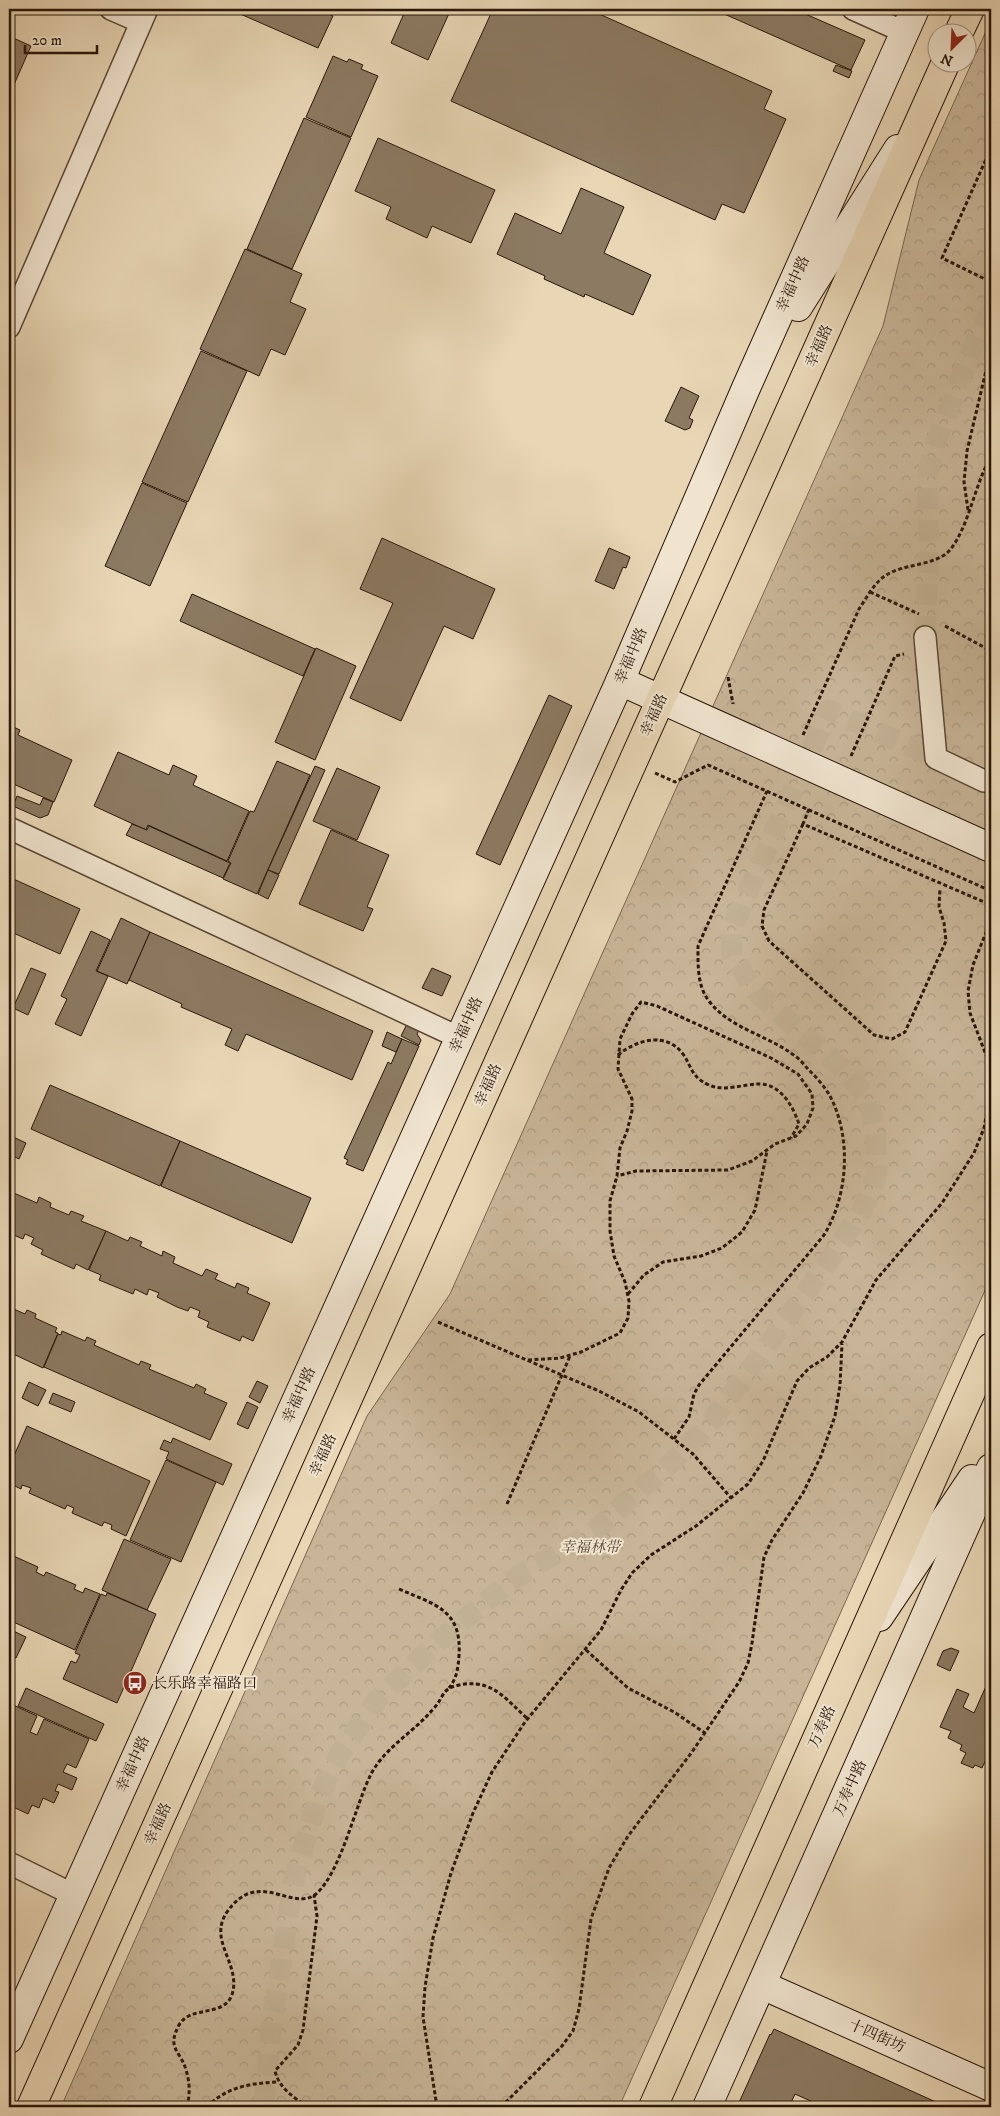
<svg xmlns="http://www.w3.org/2000/svg" width="1000" height="2116" font-family="'IM FELL DW Pica','Noto Serif SC',serif">
<style>
.park{fill:url(#park-crowns);stroke:#786650}
.building{fill:#8c7a62;stroke:#291609}
.lines{fill:none;stroke-linecap:round;stroke-linejoin:round}
.street-tunnel{stroke:#c2b093;stroke-width:21;stroke-dasharray:21 11;stroke-linecap:butt}
.street-casing{stroke:#594634;stroke-width:24}
.secondary-casing{stroke:#291609;stroke-width:30}
.primary-casing{stroke:#291609;stroke-width:30}
.path{stroke:#291609;stroke-width:3;stroke-dasharray:4 2.5;stroke-linecap:butt}
.street{stroke:#f0e4cf;stroke-width:21}
.secondary{stroke:#f0e4cf;stroke-width:28}
.primary{stroke:#e8d6b5;stroke-width:28}
.labels{text-anchor:middle;dominant-baseline:central;stroke-width:4;stroke-linejoin:round;paint-order:stroke}
.street-label{font-size:15px;fill:#291609;stroke:#f0e4cf}
.park-label{font-size:15px;font-style:italic;fill:#594634;stroke:#f0e4cf}
.poi-label{font-size:15px;fill:#291609;stroke:#f0e4cf;text-anchor:start}
</style>
<defs>
<pattern id="park-crowns" width="20" height="18" patternUnits="userSpaceOnUse" patternTransform="scale(1.25)"><rect width="20" height="18" fill="#c8b598"/><path d="M2 6a3 3 0 1 1 6 0M12 15a3 3 0 1 1 6 0" fill="none" stroke="#ac9b82"/></pattern>
</defs>
<rect width="100%" height="100%" fill="#e8d6b5"/>
<filter id="stains"><feTurbulence type="fractalNoise" baseFrequency=".004" numOctaves="4"/><feColorMatrix values="0 0 0 0 .2 0 0 0 0 .09 0 0 0 0 .02 0 0 0 .5 -.17"/></filter>
<radialGradient id="worn" r=".72"><stop offset=".6" stop-color="#630" stop-opacity="0"/><stop offset="1" stop-color="#630" stop-opacity=".3"/></radialGradient>
<path class="park" d="M991 20V1277L619 2107H61L367 1416 450 1294 883 326 919 180Z"/>
<g class="building">
<path d="M240 9H317L333 16 318 48 238 13Z"/>
<path d="M406 9H451L428 60 391 43Z"/>
<path d="M493 9H588L772 91 764 109 786 119 744 213 722 204 715 220 451 101Z"/>
<path d="M713 9H794L865 40 851 70Z"/>
<path d="M9 36 31 46 9 96Z"/>
<path d="M333 56 347 62 349 59 363 65 361 69 378 76 351 137 306 117Z"/>
<path d="M836 65 852 71 849 78 833 71Z"/>
<path d="M304 118 351 138 292 269 247 249Z"/>
<path d="M378 138 495 190 471 243 432 226 427 238 386 219 391 207 355 191Z"/>
<path d="M581 188 624 207 604 253 651 275 633 315 585 294 584 297 544 279 545 276 497 254 515 213 561 234Z"/>
<path d="M245 249 302 274 290 302 306 309 285 355 271 349 259 376 200 349Z"/>
<path d="M201 351 247 371 188 502 142 482Z"/>
<path d="M681 387 699 396 689 418 693 420 690 428 685 430 665 421Z"/>
<path d="M142 483 187 503 150 586 105 566Z"/>
<path d="M382 538 495 589 473 639 444 626 401 721 350 698 393 603 360 589Z"/>
<path d="M609 548 630 557 626 568 623 567 614 589 595 581Z"/>
<path d="M192 594 315 649 303 676 180 621Z"/>
<path d="M316 648 356 666 315 760 275 742Z"/>
<path d="M549 695 572 706 500 865 476 854Z"/>
<path d="M9 725 20 730 18 735 72 760 54 802 9 782Z"/>
<path d="M118 752 169 775 173 765 197 776 193 785 249 811 227 861 148 825 146 830 94 806Z"/>
<path d="M277 761 310 775 257 894 223 879 231 863 228 861 250 811 254 812Z"/>
<path d="M315 766 325 770 279 874 268 870Z"/>
<path d="M337 768 380 787 357 840 313 821Z"/>
<path d="M17 796 40 805 43 798 53 802 48 815 40 818 13 806Z"/>
<path d="M132 824 147 830 149 826 230 863 223 878 126 835Z"/>
<path d="M331 830 389 855 367 907 373 909 363 931 299 904Z"/>
<path d="M268 870 279 875 268 899 258 894Z"/>
<path d="M9 877 80 909 60 954 9 931Z"/>
<path d="M121 918 150 932 127 984 97 971Z"/>
<path d="M91 931 110 940 96 971 108 976 81 1036 55 1024 67 999 61 996Z"/>
<path d="M150 932 373 1031 352 1080 246 1034 238 1051 225 1045 232 1029 181 1007 182 1004 129 980Z"/>
<path d="M31 968 46 974 28 1015 13 1008Z"/>
<path d="M432 968 451 976 442 996 422 988Z"/>
<path d="M408 1022 420 1028 417 1034 421 1040 419 1045 401 1036Z"/>
<path d="M387 1032 402 1039 396 1052 382 1046Z"/>
<path d="M402 1039 419 1046 363 1171 346 1164 348 1160 344 1158 388 1062 391 1064Z"/>
<path d="M50 1085 180 1141 160 1186 31 1129Z"/>
<path d="M9 1135 26 1143 19 1159 9 1154Z"/>
<path d="M180 1141 311 1198 292 1243 161 1186Z"/>
<path d="M9 1191 37 1203 39 1197 51 1203 50 1207 69 1215 71 1211 84 1216 81 1221 106 1231 88 1270 76 1264 74 1269 41 1254 43 1250 31 1244 34 1238 25 1234 23 1239 9 1233Z"/>
<path d="M106 1231 128 1241 130 1237 142 1242 140 1246 162 1256 163 1251 175 1257 173 1263 202 1276 206 1269 218 1274 215 1279 235 1288 237 1283 249 1288 247 1293 270 1303 253 1341 242 1336 240 1341 207 1327 209 1322 198 1317 200 1311 190 1307 188 1311 177 1307 157 1297 159 1293 149 1289 147 1295 135 1289 133 1294 99 1280 101 1275 89 1270Z"/>
<path d="M9 1307 25 1314 27 1310 36 1314 35 1318 57 1328 55 1332 58 1333 43 1368 9 1352Z"/>
<path d="M62 1331 85 1341 87 1337 96 1341 94 1345 139 1365 141 1361 151 1365 149 1369 194 1388 196 1384 206 1389 204 1393 227 1403 210 1440 44 1367 58 1334 61 1335Z"/>
<path d="M257 1381 268 1386 260 1403 249 1397Z"/>
<path d="M29 1382 46 1390 38 1406 22 1398Z"/>
<path d="M53 1393 75 1402 71 1412 49 1403Z"/>
<path d="M247 1402 258 1407 248 1429 237 1424Z"/>
<path d="M27 1426 150 1481 126 1536 111 1529 112 1525 104 1522 102 1526 72 1513 74 1508 67 1505 65 1509 29 1493 31 1488 22 1485 21 1489 9 1483V1467Z"/>
<path d="M173 1438 232 1464 223 1485 166 1459 169 1452 160 1449 164 1440 171 1443Z"/>
<path d="M166 1460 216 1482 181 1562 130 1540Z"/>
<path d="M124 1539 171 1559 147 1610 102 1590Z"/>
<path d="M9 1554 38 1567 36 1572 44 1576 46 1572 76 1585 74 1589 83 1593 85 1588 100 1594 75 1650 9 1620Z"/>
<path d="M107 1593 156 1614 117 1703 63 1679 71 1661 76 1663 80 1655 75 1653 101 1594 106 1596Z"/>
<path d="M9 1629 26 1637 16 1658 9 1655Z"/>
<path d="M951 1648 959 1651 950 1671 937 1665 943 1651Z"/>
<path d="M991 1675V1749L982 1768 975 1765 973 1768 961 1763 966 1753 960 1750 962 1745 948 1738 951 1731 940 1727 957 1689 969 1694 963 1707 974 1713Z"/>
<path d="M26 1688 104 1724 96 1741 18 1706Z"/>
<path d="M9 1703 37 1716 30 1732 37 1735 44 1719 89 1739 76 1768 67 1764 63 1772 77 1778 72 1790 58 1784 55 1791 59 1792 54 1803 43 1798 39 1808 32 1805 28 1814 9 1805Z"/>
<path d="M774 2029 947 2107H824L795 2094 789 2107H737L770 2034 771 2035Z"/>
</g>
<g class="lines">
<g class="street-tunnel">
<path d="M925 637 929 543 927 475 936 442 972 348 991 311"/>
<path d="M264 2107 271 2029 295 1874 319 1796 339 1755 377 1700 434 1645 512 1580 594 1531 673 1461 712 1421 831 1258 863 1209 877 1174 876 1134 868 1098 840 1066 757 993 732 955 731 929 829 710 936 758"/>
</g>
<g class="street-casing">
<g id="street">
<path d="M111 9 141 22"/>
<path d="M853 9 904 32"/>
<path d="M9 327 147 9"/>
<path d="M925 637 936 758 984 781"/>
<path d="M9 828 460 1038"/>
<path d="M9 1863 74 1895"/>
</g>
</g>
<g class="secondary-casing">
<g id="secondary">
<path d="M798 307 898 149"/>
<path d="M620 681 991 848"/>
<path d="M879 1617 972 1479"/>
<path d="M762 1985 991 2087"/>
<path d="M9 2039 620 681 746 388 915 9"/>
<path d="M707 2107 991 1468"/>
</g>
</g>
<g class="primary-casing">
<g id="primary">
<path d="M959 32 970 9"/>
<path d="M31 2107 946 62"/>
<path d="M653 2107 991 1347"/>
</g>
</g>
<g class="path">
<path d="M991 148 942 258 989 281 991 297"/>
<path d="M968 510 964 482 967 451 989 358 991 335"/>
<path d="M870 592 919 614"/>
<path d="M945 626 991 651"/>
<path d="M728 677 733 704"/>
<path d="M803 735 859 609C867 597 876 580 888 574 905 564 936 565 949 551 969 528 974 485 991 457"/>
<path d="M851 756 895 656 904 654"/>
<path d="M655 773 675 782 708 765 991 891"/>
<path d="M809 809 803 824 991 905"/>
<path d="M803 824 764 910 762 926 769 941 874 1035 892 1039 905 1032 946 941 944 923 939 907 940 888"/>
<path d="M618 1055C636 1040 666 1031 683 1054 692 1067 691 1077 709 1085 718 1089 726 1088 735 1087 743 1086 751 1084 758 1084 780 1083 793 1106 799 1124L791 1138"/>
<path d="M628 1294 644 1275 663 1262 701 1256 722 1248 742 1232 755 1210 767 1151"/>
<path d="M438 1322 599 1391 639 1412 693 1454 731 1498"/>
<path d="M528 1360 560 1358 581 1352 620 1333 628 1318 629 1301 625 1282 614 1256 610 1231V1201L617 1176 620 1148 627 1131 632 1111V1099L618 1069 620 1039 632 1014 641 1002 657 1006 771 1058 798 1074 812 1094 813 1108 807 1124 796 1136 775 1144 752 1161 728 1170 636 1171 617 1176"/>
<path d="M674 1439 689 1417 694 1394 699 1385 824 1235C848 1196 852 1138 830 1096 825 1087 816 1077 808 1069 804 1065 800 1059 795 1056 768 1035 730 1029 709 1001 697 986 698 964 698 946L767 791"/>
<path d="M507 1504 570 1356"/>
<path d="M399 1589C435 1605 462 1609 459 1656 458 1668 457 1678 449 1688"/>
<path d="M586 1650 628 1688 674 1712 705 1733"/>
<path d="M187 2107C190 2094 190 2083 186 2070 181 2051 166 2049 179 2025 191 2004 227 2019 233 1991 239 1962 208 1940 227 1912 258 1867 292 1913 316 1894 341 1872 355 1806 371 1774 383 1751 408 1735 426 1717 430 1712 435 1708 438 1703 441 1699 443 1693 447 1690 451 1686 459 1685 465 1684 495 1681 507 1701 528 1719"/>
<path d="M207 2107C226 2087 251 2083 278 2082"/>
<path d="M308 2107C293 2097 279 2088 275 2071L298 2045 303 2030 317 1916 314 1895"/>
<path d="M411 2107 436 2105"/>
<path d="M437 2107 423 2017 425 1987 433 1938 451 1873 473 1813 492 1772 525 1722 601 1630 621 1590 632 1573 651 1555 696 1526 748 1484 763 1461 797 1381 809 1368 827 1357 842 1342 876 1280 942 1203 974 1153 984 1128 989 1100 991 1068 970 1013 968 991 973 965 991 920"/>
<path d="M501 2107 562 2046 573 2031 579 2009 591 1919 609 1868 628 1836 692 1752 739 1682 748 1663 752 1643 764 1557 772 1540 803 1493 821 1456 835 1416 840 1385 842 1344"/>
</g>
<use href="#street" class="street"/>
<use href="#secondary" class="secondary"/>
<use href="#primary" class="primary"/>
</g>
<defs>
<g id="bus-disc" transform="scale(1.25)"><circle r="9.5" fill="#8f2418" stroke="#f0e4cf"/><path d="M-5-6H5V4H4V6H2V4H-2V6H-4V4H-5ZM-3.5-4V0h7V-4ZM-3.5 1.2v1.5H-2V1.2ZM2 1.2v1.5H3.5V1.2Z" fill="#fff"/></g>
</defs>
<g fill-rule="evenodd">
<use href="#bus-disc" x="135" y="1683"/>
</g>
<g class="labels">
<g class="street-label">
<text transform="translate(793 284) rotate(-66)">幸福中路</text>
<text transform="translate(819 346) rotate(-66)">幸福路</text>
<text transform="translate(631 656) rotate(-67)">幸福中路</text>
<text transform="translate(654 715) rotate(-66)">幸福路</text>
<text transform="translate(466 1025) rotate(-66)">幸福中路</text>
<text transform="translate(488 1085) rotate(-66)">幸福路</text>
<text transform="translate(299 1395) rotate(-66)">幸福中路</text>
<text transform="translate(323 1455) rotate(-66)">幸福路</text>
<text transform="translate(822 1727) rotate(-66)">万寿路</text>
<text transform="translate(133 1764) rotate(-66)">幸福中路</text>
<text transform="translate(850 1788) rotate(-66)">万寿中路</text>
<text transform="translate(158 1824) rotate(-66)">幸福路</text>
<text transform="translate(877 2036) rotate(24)">十四街坊</text>
</g>
<g class="park-label">
<text x="590" y="1547">幸福林带</text>
</g>
<g class="poi-label">
<text x="152" y="1683">长乐路幸福路口</text>
</g>
</g>
<rect width="1000" height="2116" fill="none" stroke="#e8d6b5" stroke-width="30"/>
<rect x="10" y="10" width="980" height="2096" fill="none" stroke="#291609" stroke-width="2.5"/>
<rect x="15" y="15" width="970" height="2086" fill="none" stroke="#291609"/>
<g transform="translate(952 48) rotate(204)"><circle r="24" fill="#f0e4cf" stroke="#a09280"/>
<path d="M0-4L9 19L0 12L-9 19Z" fill="#8f2418"/>
<text y="-8" font-size="14" font-weight="bold" text-anchor="middle" fill="#291609">N</text>
</g>
<path d="M25 45v8h72v-8" fill="none" stroke="#291609" stroke-width="2.5"/>
<text x="32" y="45" font-size="15" fill="#291609" stroke="#f0e4cf" stroke-width="4" paint-order="stroke">20 m</text>
<rect width="100%" height="100%" filter="url(#stains)"/>
<rect width="100%" height="100%" fill="url(#worn)"/>
</svg>
